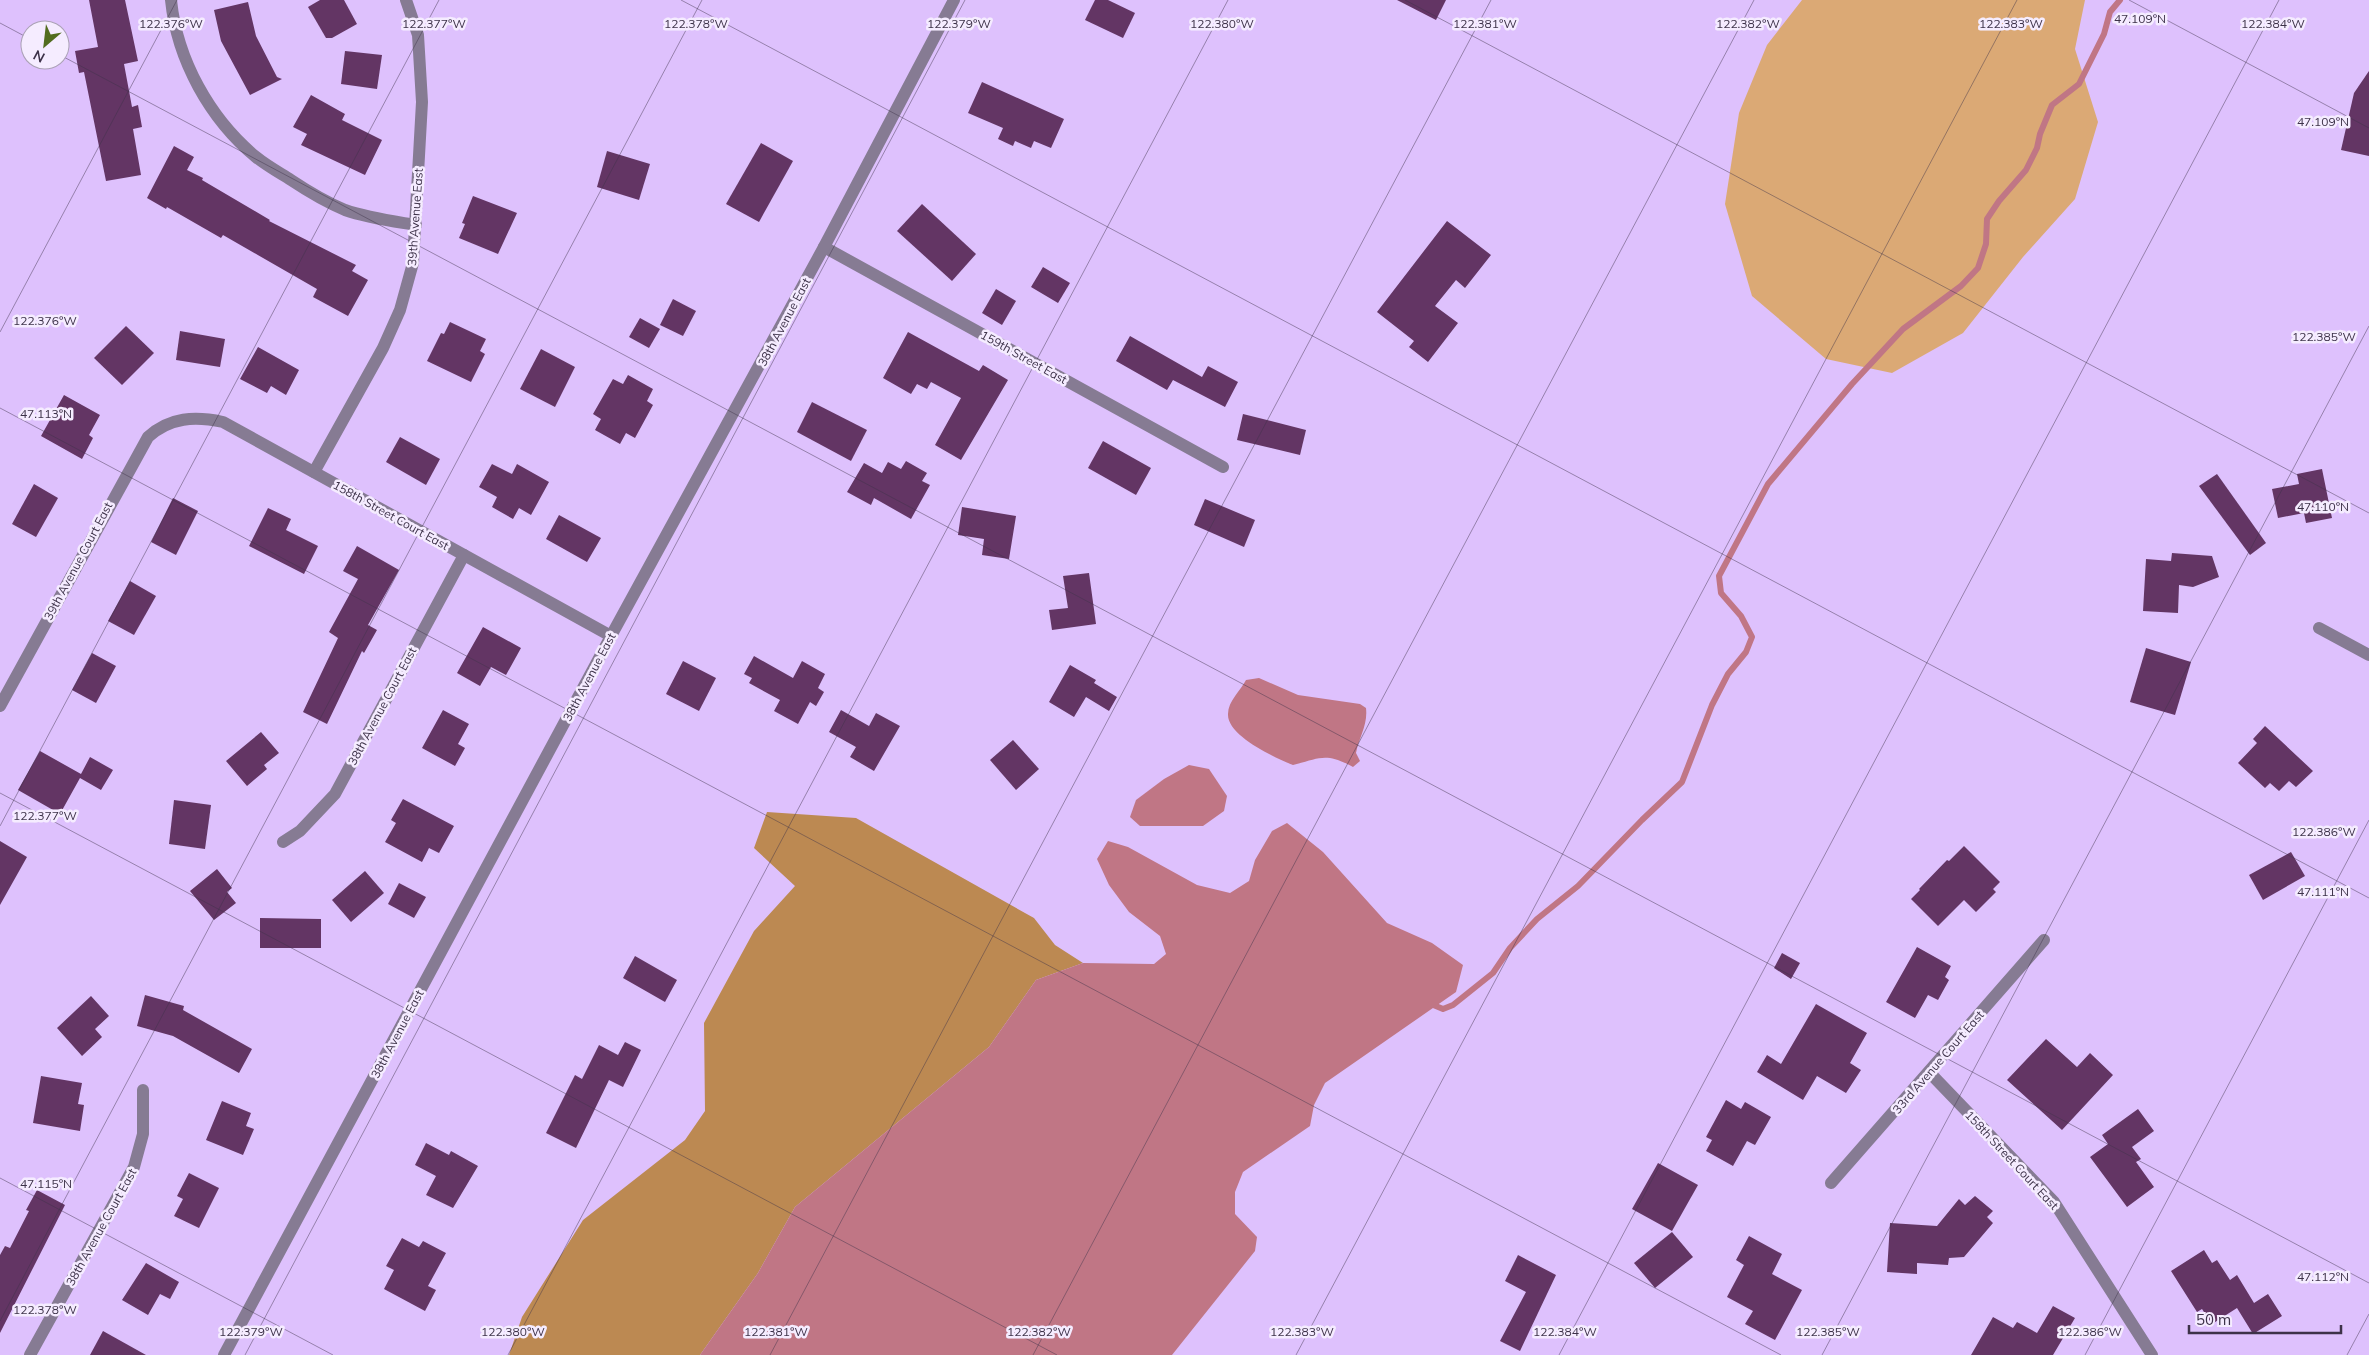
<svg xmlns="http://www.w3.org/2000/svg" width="2369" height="1355" font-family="Mulish,sans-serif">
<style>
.green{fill:#dba975}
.forest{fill:#bc8952}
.water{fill:#c07685}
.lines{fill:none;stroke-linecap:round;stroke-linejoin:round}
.stream{stroke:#c07685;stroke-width:6}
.building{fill:#633564}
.minor{stroke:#867b93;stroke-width:12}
.ticks{fill:none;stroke:#3d3249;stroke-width:1;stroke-opacity:0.45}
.labels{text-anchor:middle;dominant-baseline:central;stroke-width:5;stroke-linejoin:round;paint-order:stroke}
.street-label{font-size:12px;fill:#3d3249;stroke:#f5ecff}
.ticks-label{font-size:12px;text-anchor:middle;fill:#3d3249;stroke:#f5ecff;stroke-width:5;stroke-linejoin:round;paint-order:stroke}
</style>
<rect width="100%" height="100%" fill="#dec1fd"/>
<path class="green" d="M1802 0H2085L2075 49 2098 122 2075 199 2023 257 1963 333 1892 373 1826 359 1752 296 1725 204 1739 113 1767 45Z"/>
<path class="forest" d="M767 812 856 818 1034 918 1055 945 1083 963 1036 980 989 1047 795 1207 758 1273 700 1355H509L522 1317 583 1220 685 1140 705 1111 704 1023 754 931 795 886 754 848Z"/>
<g class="water">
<path d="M1259 678 1298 695 1360 704 1366 708C1368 725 1359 737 1356 753L1360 761 1353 767C1326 752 1320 758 1293 765 1276 758 1227 736 1228 714 1228 701 1241 690 1246 680Z"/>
<path d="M1189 765 1209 769 1227 796 1224 811 1203 826H1140L1130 817 1136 800 1164 779Z"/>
<path d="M1287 823 1323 852 1387 923 1432 943 1463 965 1456 992 1325 1083 1314 1105 1310 1126 1243 1172 1235 1192V1214L1257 1237 1255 1251 1172 1355H700L758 1273 795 1207 989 1047 1036 980 1083 963 1154 964 1166 954 1160 936 1129 912 1109 885 1097 859 1108 841 1128 847 1197 885 1230 893 1249 881 1255 860 1272 831Z"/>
</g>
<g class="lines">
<path class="stream" d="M1431 1004 1443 1009 1453 1005 1493 973 1510 948 1537 919 1578 886 1642 820 1682 782 1712 705 1728 674 1746 652 1752 637 1741 616 1721 593 1719 576 1768 484 1852 384 1903 329 1961 286 1978 268 1986 244 1987 219 1999 201 2026 170 2037 148 2040 134 2052 105 2079 84 2104 34 2110 12 2120 0"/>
</g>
<g class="building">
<path d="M89 0H125L138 61 124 64 132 107 138 105 142 127 133 129 141 175 106 181 84 72 79 73 75 51 98 47Z"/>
<path d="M320 0H344L357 24 332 38H326L308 7Z"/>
<path d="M1095 0H1108L1135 13 1123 38 1085 20Z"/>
<path d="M1397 0H1446L1436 20Z"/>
<path d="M248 2 256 36 277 77 282 79 250 95 221 41 214 10Z"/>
<path d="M345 51 382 55 377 89 341 84Z"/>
<path d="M2369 71V156L2341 150 2354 93Z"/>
<path d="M982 82 1064 119 1051 148 1034 141 1031 148 1015 141 1013 146 998 139 1003 128 968 113Z"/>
<path d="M311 95 345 114 342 120 382 140 365 175 301 145 307 134 293 127Z"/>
<path d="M761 143 793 161 759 222 726 204Z"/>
<path d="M174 146 194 157 187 170 203 178 202 180 270 220 269 221 356 265 352 271 368 280 348 316 313 297 317 289 223 235 221 238 167 207 166 209 147 198Z"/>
<path d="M607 151 650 164 639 200 597 187Z"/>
<path d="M473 196 517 213 498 254 459 238 465 224 462 223Z"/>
<path d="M922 204 976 254 952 281 897 231Z"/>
<path d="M1447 221 1491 255 1465 288 1456 280 1435 306 1458 323 1428 362 1409 347 1414 341 1377 312Z"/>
<path d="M1043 267 1070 283 1058 303 1031 287Z"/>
<path d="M996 289 1016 301 1002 325 982 313Z"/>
<path d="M673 299 696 311 683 336 660 325Z"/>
<path d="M640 318 660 329 649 348 629 337Z"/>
<path d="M450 322 486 339 480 351 485 354 471 382 427 361 441 333 444 334Z"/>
<path d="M126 326 154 353 122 385 94 358Z"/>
<path d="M180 331 225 339 220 367 176 360Z"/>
<path d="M908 332 979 371 983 365 1008 380 961 460 935 445 961 398 931 382 927 389 917 384 911 394 883 378Z"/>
<path d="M1130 336 1202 377 1208 366 1238 382 1225 407 1173 380 1167 390 1116 361Z"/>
<path d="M258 347 299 370 286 395 271 386 267 393 240 379Z"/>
<path d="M541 349 575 367 555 407 520 389Z"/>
<path d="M628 375 653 389 647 401 653 405 635 438 626 433 620 444 595 430 601 419 593 414 613 379 623 384Z"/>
<path d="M64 395 100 415 89 435 93 438 82 459 41 436Z"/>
<path d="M812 402 867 430 851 461 797 432Z"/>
<path d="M1243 414 1306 430 1300 455 1237 440Z"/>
<path d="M400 437 440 459 426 485 386 462Z"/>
<path d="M1103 441 1151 468 1136 495 1088 468Z"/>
<path d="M906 461 927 473 922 481 930 485 911 519 874 498 871 505 847 492 864 463 882 473 888 462 901 469Z"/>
<path d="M492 464 512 474 517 464 549 482 531 515 519 508 513 519 492 507 497 497 479 487Z"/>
<path d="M2322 469 2332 518 2306 523 2304 513 2278 518 2272 489 2299 484 2297 474Z"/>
<path d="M2217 474 2266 543 2250 555 2199 486Z"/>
<path d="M34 484 58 498 36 537 12 524Z"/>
<path d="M173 498 198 511 176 555 151 542Z"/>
<path d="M1205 499 1255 520 1244 547 1194 525Z"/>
<path d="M962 507 1016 516 1009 559 982 555 984 539 958 535Z"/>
<path d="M268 508 291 519 286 530 318 546 304 574 249 546Z"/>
<path d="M559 515 601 538 587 562 546 539Z"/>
<path d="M357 546 399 570 368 625 377 630 364 653 362 651 327 724 303 712 338 638 329 632 358 579 343 571Z"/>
<path d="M2172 553 2212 556 2219 577 2193 587 2179 585 2178 613 2143 611 2146 559 2171 561Z"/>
<path d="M1089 573 1096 624 1052 630 1049 610 1068 608 1063 576Z"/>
<path d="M130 581 156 596 134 635 108 621Z"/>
<path d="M483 627 521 648 506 675 491 667 480 686 457 673Z"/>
<path d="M2146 648 2191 662 2175 715 2130 702Z"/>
<path d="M92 653 116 666 96 703 72 690Z"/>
<path d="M754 656 793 678 802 661 825 674 818 688 824 692 816 706 810 702 798 724 774 711 780 700 749 683 752 678 744 674Z"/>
<path d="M683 661 716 678 699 711 666 694Z"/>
<path d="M1070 665 1096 680 1094 683 1117 697 1109 711 1086 697 1074 717 1049 702Z"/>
<path d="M443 710 469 724 458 744 465 748 455 766 422 748Z"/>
<path d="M841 710 869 726 876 713 900 726 874 771 850 757 856 747 829 732Z"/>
<path d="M2265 726 2313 771 2296 787 2289 781 2279 791 2270 783 2265 788 2238 763 2257 743 2253 739Z"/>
<path d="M261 732 279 753 264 765 267 769 247 786 226 761Z"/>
<path d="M1013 740 1039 769 1016 790 990 760Z"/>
<path d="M40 751 81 774 90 757 113 770 101 790 80 778 60 814 18 790Z"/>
<path d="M403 799 454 826 439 853 429 848 422 862 385 842 396 823 391 820Z"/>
<path d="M174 800 211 805 205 849 169 844Z"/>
<path d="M0 841 27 857 0 905Z"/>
<path d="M1964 846 2000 882 1993 889 1996 892 1976 912 1964 900 1938 926 1911 899 1920 890 1919 889 1947 860 1949 861Z"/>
<path d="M2291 852 2305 876 2263 900 2249 875Z"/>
<path d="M217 869 232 888 227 892 236 903 214 920 190 891Z"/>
<path d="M365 871 384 893 351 922 332 900Z"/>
<path d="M399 883 426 897 414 918 388 904Z"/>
<path d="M260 918 321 919V948H260Z"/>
<path d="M1917 947 1951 966 1945 977 1949 980 1938 1000 1928 995 1915 1018 1886 1002Z"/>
<path d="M1782 953 1800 963 1791 979 1774 968Z"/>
<path d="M635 956 677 980 665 1002 623 978Z"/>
<path d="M145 995 184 1006 183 1010 252 1049 239 1073 173 1036 137 1026Z"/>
<path d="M91 996 109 1016 95 1029 102 1037 82 1056 57 1028Z"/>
<path d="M1816 1004 1867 1033 1850 1063 1861 1070 1846 1093 1817 1076 1803 1100 1757 1072 1767 1055 1781 1064Z"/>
<path d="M2046 1039 2077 1067 2090 1053 2113 1075 2062 1130 2007 1080Z"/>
<path d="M625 1042 641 1050 623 1087 609 1080 576 1148 546 1133 575 1075 582 1079 599 1045 618 1055Z"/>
<path d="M41 1076 82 1083 78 1104 84 1105 80 1131 33 1123Z"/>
<path d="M1726 1100 1741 1109 1745 1102 1771 1117 1755 1145 1747 1141 1733 1166 1706 1151 1712 1140 1706 1137Z"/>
<path d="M222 1101 251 1113 246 1126 254 1129 243 1155 206 1140Z"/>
<path d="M2138 1109 2154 1131 2132 1147 2141 1159 2136 1162 2154 1187 2127 1207 2090 1157 2108 1144 2102 1135Z"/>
<path d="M426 1143 449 1155 451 1151 478 1166 453 1208 426 1195 436 1176 415 1165Z"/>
<path d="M1658 1163 1698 1185 1672 1231 1632 1209Z"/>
<path d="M189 1173 219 1188 199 1228 174 1216 183 1199 177 1196Z"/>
<path d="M37 1190 65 1205 0 1333V1255L5 1246 10 1248 29 1211 26 1210Z"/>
<path d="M1975 1196 1993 1211 1987 1217 1993 1223 1964 1257 1949 1258 1948 1265 1917 1263V1274L1887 1272 1890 1223 1937 1226 1959 1199 1965 1205Z"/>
<path d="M1672 1232 1693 1257 1655 1288 1634 1263Z"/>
<path d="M1749 1236 1782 1254 1772 1274 1802 1290 1775 1340 1745 1324 1753 1311 1727 1297 1744 1265 1736 1260Z"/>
<path d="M402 1238 419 1247 423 1241 446 1253 428 1286 436 1290 425 1311 384 1289 394 1270 386 1266Z"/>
<path d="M2204 1250 2212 1263 2217 1260 2230 1280 2237 1275 2254 1303 2268 1294 2282 1316 2253 1334 2237 1308 2212 1324 2202 1309 2197 1312 2171 1271Z"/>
<path d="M1518 1255 1556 1275 1520 1351 1500 1341 1526 1292 1505 1281Z"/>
<path d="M146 1263 179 1282 170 1299 160 1294 148 1315 122 1300Z"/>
<path d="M2053 1306 2075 1318 2053 1355H1971L1993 1317 2013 1328 2017 1322 2037 1333Z"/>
<path d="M103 1331 146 1355H90Z"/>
</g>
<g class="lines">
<g class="minor">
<path d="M171 0C177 60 210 119 256 157 267 166 280 173 291 180 309 192 326 202 345 210 368 218 392 221 416 225"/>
<path d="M824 247 1223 467"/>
<path d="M314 472 383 348 400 310 413 263 422 102 418 35 406 0"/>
<path d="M2319 628 2369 655"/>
<path d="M0 706 148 437C170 417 195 416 223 422L611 636"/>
<path d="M283 842 300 831 335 794 464 555"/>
<path d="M1929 1072 2054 1202 2152 1355"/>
<path d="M1831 1183 2044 940"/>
<path d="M30 1355 134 1167 143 1134V1090"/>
<path d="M224 1355 611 636 824 247 954 0"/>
</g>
</g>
<path class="ticks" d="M681 0 2369 898M1405 0 2369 513M2129 0 2369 128M0 23 30 39M60 55 2369 1283M0 332 177 0M0 408 1781 1355M0 793 1057 1355M0 826 439 0M0 1178 333 1355M0 1321 702 0M245 1355 965 0M508 1355 1228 0M770 1355 1491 0M1033 1355 1754 0M1296 1355 2017 0M1559 1355 2279 0M1822 1355 2369 326M2085 1355 2369 820M2347 1355 2369 1314"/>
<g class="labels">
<g class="street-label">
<text transform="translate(415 217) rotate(-86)">39th Avenue East</text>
<text transform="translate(784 322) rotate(-62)">38th Avenue East</text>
<text transform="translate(1024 357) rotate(29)">159th Street East</text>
<text transform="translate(391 515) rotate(29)">158th Street Court East</text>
<text transform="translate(78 561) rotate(-62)">39th Avenue Court East</text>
<text transform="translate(589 677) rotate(-62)">38th Avenue East</text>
<text transform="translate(382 706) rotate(-62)">38th Avenue Court East</text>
<text transform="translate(397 1034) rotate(-62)">38th Avenue East</text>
<text transform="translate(1938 1062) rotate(-49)">33rd Avenue Court East</text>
<text transform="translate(2012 1160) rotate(47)">158th Street Court East</text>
<text transform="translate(101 1227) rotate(-61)">38th Avenue Court East</text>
</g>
</g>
<g class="ticks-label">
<text x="2140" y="23">47.109°N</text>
<text x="171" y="28">122.376°W</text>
<text x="434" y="28">122.377°W</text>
<text x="696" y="28">122.378°W</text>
<text x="959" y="28">122.379°W</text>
<text x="1222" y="28">122.380°W</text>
<text x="1485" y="28">122.381°W</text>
<text x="1748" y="28">122.382°W</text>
<text x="2011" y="28">122.383°W</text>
<text x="2273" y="28">122.384°W</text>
<text x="2323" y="126">47.109°N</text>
<text x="45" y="325">122.376°W</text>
<text x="2324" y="341">122.385°W</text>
<text x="46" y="418">47.113°N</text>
<text x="2323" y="511">47.110°N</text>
<text x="45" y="820">122.377°W</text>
<text x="2324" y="836">122.386°W</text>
<text x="2323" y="896">47.111°N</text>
<text x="46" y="1188">47.115°N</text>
<text x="2323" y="1281">47.112°N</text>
<text x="45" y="1314">122.378°W</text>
<text x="251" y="1336">122.379°W</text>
<text x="513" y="1336">122.380°W</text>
<text x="776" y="1336">122.381°W</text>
<text x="1039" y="1336">122.382°W</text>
<text x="1302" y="1336">122.383°W</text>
<text x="1565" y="1336">122.384°W</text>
<text x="1828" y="1336">122.385°W</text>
<text x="2090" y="1336">122.386°W</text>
</g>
<g transform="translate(45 45) rotate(208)"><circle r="24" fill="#f5ecff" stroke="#aba2b6"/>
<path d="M0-4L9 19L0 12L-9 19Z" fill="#526c1f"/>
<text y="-8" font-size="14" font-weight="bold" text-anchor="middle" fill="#3d3249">N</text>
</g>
<path d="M2189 1325v8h152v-8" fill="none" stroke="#3d3249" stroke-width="2.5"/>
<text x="2196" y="1325" font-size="15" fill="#3d3249" stroke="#f5ecff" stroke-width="4" paint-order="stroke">50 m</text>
</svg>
